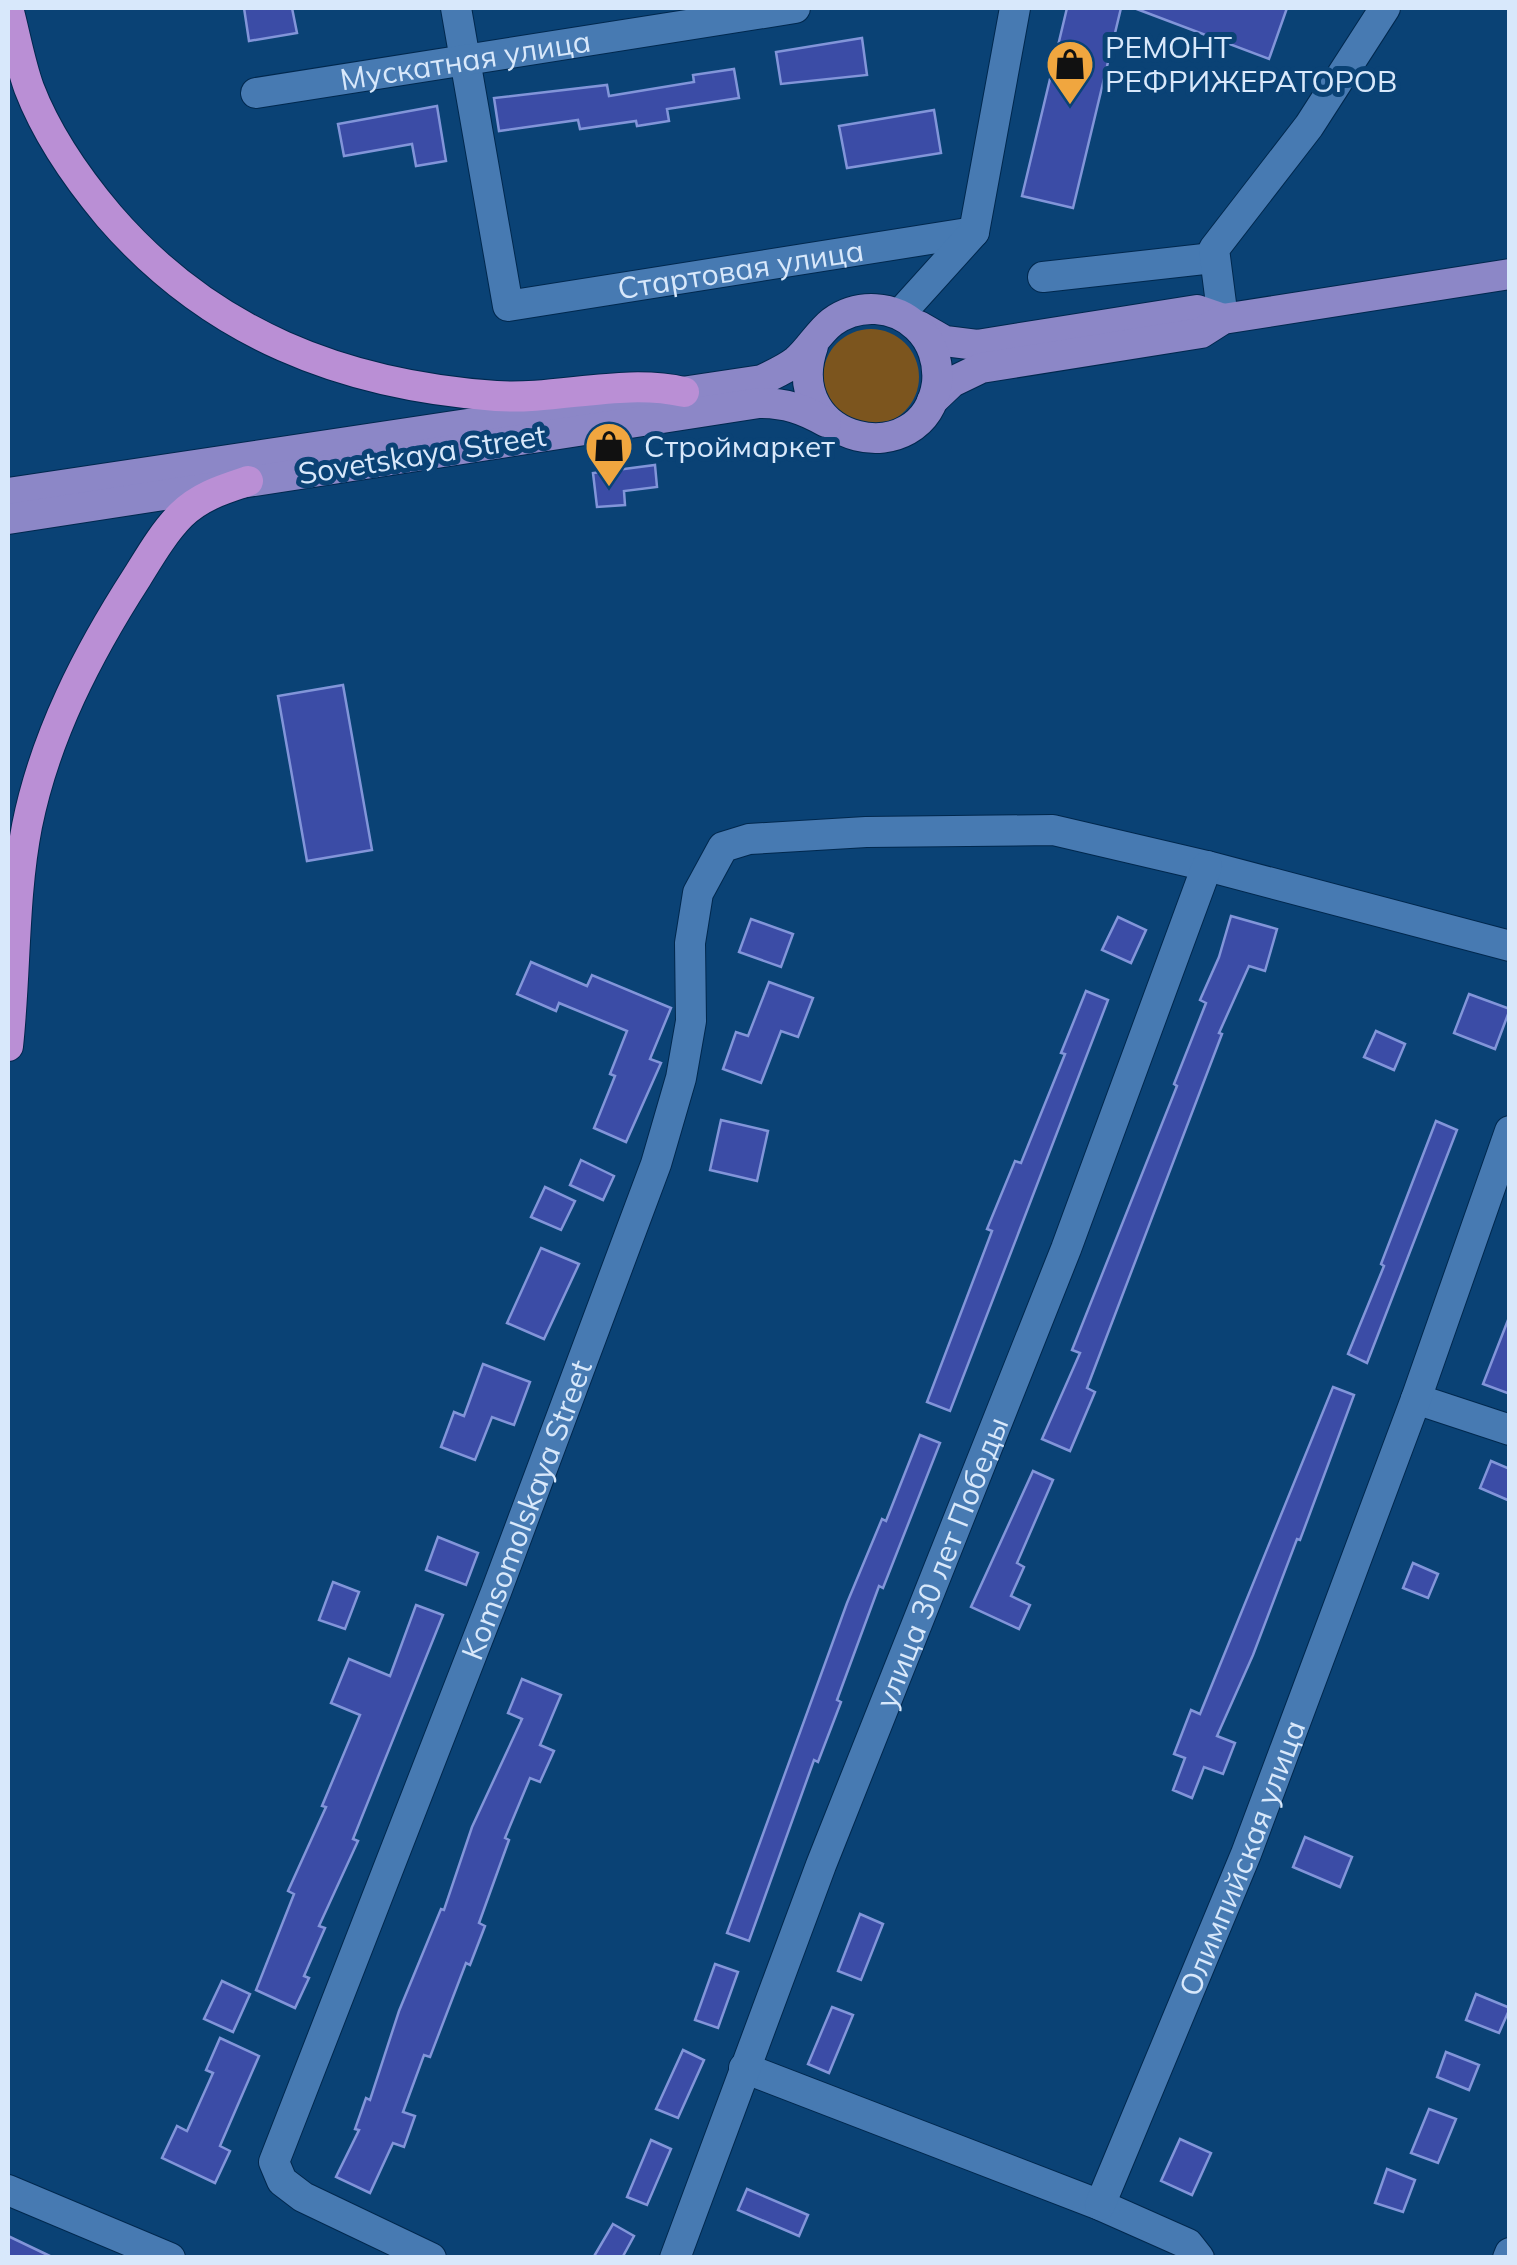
<svg xmlns="http://www.w3.org/2000/svg" width="1517" height="2265" font-family="Mulish,sans-serif">
<style>
.green{fill:#7c551e}
.building{fill:#3b4ca6;stroke:#8295d9;stroke-width:2.5}
.lines{fill:none;stroke-linecap:round;stroke-linejoin:round}
.minor-casing{stroke:#00284e;stroke-width:32}
.major-casing{stroke:#00284e;stroke-width:32}
.highway-casing{stroke:#00284e;stroke-width:32}
.minor{stroke:#477ab2;stroke-width:30}
.major{stroke:#8c87c7;stroke-width:30}
.highway{stroke:#ba8fd5;stroke-width:30}
.labels{text-anchor:middle;dominant-baseline:central;stroke-width:10;stroke-linejoin:round;paint-order:stroke}
.poi-label{font-size:30px;fill:#d8e8fb;stroke:#0a4275;text-anchor:start}
.street-label{font-size:30px;fill:#d8e8fb;stroke:#0a4275}
</style>
<rect width="100%" height="100%" fill="#0a4275"/>
<circle class="green" cx="871" cy="377" r="48"/>
<g class="building">
<path d="M244 8H292L297 33 249 41Z"/>
<path d="M1067 8H1121L1073 208 1022 196Z"/>
<path d="M1134 8H1287L1269 59Z"/>
<path d="M862 38 867 75 781 84 776 52Z"/>
<path d="M734 69 739 98 667 109 669 121 637 126 636 121 580 129 578 120 499 131 494 98 607 85 609 96 694 82 693 75Z"/>
<path d="M437 106 446 161 416 166 412 144 344 156 338 124Z"/>
<path d="M934 110 941 153 847 168 839 126Z"/>
<path d="M655 465 657 487 624 491 625 505 597 507 593 473Z"/>
<path d="M343 685 372 850 307 861 278 696Z"/>
<path d="M1231 916 1277 929 1265 971 1249 966 1219 1033 1222 1034 1087 1388 1095 1392 1070 1451 1042 1439 1080 1353 1072 1350 1177 1086 1174 1084 1206 1003 1200 1000 1219 957Z"/>
<path d="M1118 917 1146 930 1131 963 1102 950Z"/>
<path d="M751 919 793 934 781 967 739 952Z"/>
<path d="M531 962 587 986 592 975 671 1008 650 1059 661 1063 626 1142 594 1128 615 1076 610 1074 627 1031 559 1003 556 1011 517 994Z"/>
<path d="M769 982 813 998 798 1037 781 1031 761 1083 723 1069 736 1032 748 1036Z"/>
<path d="M1086 991 1108 1000 950 1411 927 1402 992 1231 987 1229 1015 1161 1021 1163 1065 1054 1061 1053Z"/>
<path d="M1469 994 1510 1009 1495 1049 1454 1033Z"/>
<path d="M1376 1031 1405 1044 1394 1070 1364 1057Z"/>
<path d="M721 1120 768 1131 757 1181 710 1170Z"/>
<path d="M1436 1121 1457 1130 1367 1363 1348 1354 1384 1266 1381 1264Z"/>
<path d="M581 1160 614 1176 603 1200 570 1185Z"/>
<path d="M545 1187 575 1201 561 1230 531 1217Z"/>
<path d="M541 1248 579 1264 544 1339 507 1323Z"/>
<path d="M1508 1320 1510 1321V1394L1483 1384Z"/>
<path d="M483 1364 530 1382 514 1425 492 1417 475 1460 441 1447 454 1412 464 1416Z"/>
<path d="M1333 1387 1354 1395 1300 1540 1297 1539 1253 1655 1217 1736 1235 1743 1223 1774 1204 1767 1192 1798 1173 1790 1185 1758 1174 1754 1191 1710 1200 1714Z"/>
<path d="M920 1435 940 1443 883 1588 879 1586 837 1700 841 1702 818 1762 814 1760 749 1941 727 1933 847 1603 882 1519 886 1521Z"/>
<path d="M1491 1461 1510 1469V1501L1480 1488Z"/>
<path d="M1033 1471 1053 1480 1017 1563 1024 1567 1011 1596 1030 1605 1019 1629 971 1607Z"/>
<path d="M438 1537 478 1553 466 1585 426 1570Z"/>
<path d="M1413 1563 1438 1574 1428 1598 1403 1588Z"/>
<path d="M333 1582 359 1592 345 1629 319 1620Z"/>
<path d="M416 1605 443 1615 353 1839 358 1841 319 1926 325 1928 304 1976 309 1978 295 2008 256 1990 294 1894 288 1891 326 1807 322 1806 360 1715 331 1703 349 1659 390 1676Z"/>
<path d="M522 1679 561 1695 540 1745 554 1751 540 1782 530 1778 505 1838 509 1840 479 1923 485 1926 470 1965 466 1963 430 2057 424 2055 403 2112 415 2116 404 2147 393 2143 370 2193 336 2177 359 2130 355 2129 366 2098 370 2100 399 2011 441 1909 444 1910 472 1827 522 1719 508 1713Z"/>
<path d="M1305 1837 1352 1857 1340 1887 1293 1867Z"/>
<path d="M860 1914 883 1924 861 1980 838 1971Z"/>
<path d="M715 1964 738 1972 718 2028 695 2020Z"/>
<path d="M222 1981 250 1994 233 2032 204 2019Z"/>
<path d="M1476 1994 1510 2008 1499 2033 1466 2020Z"/>
<path d="M832 2007 853 2015 829 2073 808 2064Z"/>
<path d="M220 2038 259 2056 220 2146 230 2151 215 2183 162 2158 177 2126 187 2131 213 2073 206 2070Z"/>
<path d="M683 2050 704 2060 678 2118 656 2109Z"/>
<path d="M1446 2052 1479 2065 1469 2090 1437 2077Z"/>
<path d="M1429 2109 1456 2119 1438 2163 1411 2153Z"/>
<path d="M1180 2139 1211 2153 1192 2195 1161 2181Z"/>
<path d="M651 2140 671 2149 647 2205 627 2197Z"/>
<path d="M1387 2169 1415 2180 1403 2212 1375 2203Z"/>
<path d="M747 2189 808 2215 799 2236 738 2210Z"/>
<path d="M613 2224 634 2236 622 2258H593Z"/>
<path d="M8 2236 54 2258H8Z"/>
</g>
<g class="lines">
<g class="minor-casing">
<g id="minor">
<path id="s1" d="M456 8 508 306 974 232"/>
<path id="s2" d="M256 93 795 8"/>
<path d="M1043 277 1213 258"/>
<path d="M900 314 974 232 1015 8"/>
<path d="M1223 319 1214 249 1309 126 1385 8"/>
<path d="M1416 1399 1510 1430"/>
<path d="M744 2068 1100 2205 1188 2244 1199 2258"/>
<path d="M8 2190 170 2258"/>
<path id="s3" d="M1100 2205 1246 1854 1416 1399 1510 1131"/>
<path id="s4" d="M431 2258 303 2197 282 2181 274 2162 496 1592 656 1164 681 1078 691 1021 690 943 698 893 723 847 749 839 866 832 1053 830 1207 866 1510 946"/>
<path id="s5" d="M675 2258 821 1865 1066 1249 1207 866"/>
<path d="M1508 2258 1510 2253"/>
</g>
</g>
<g class="major-casing">
<g id="major">
<path d="M919 326 945 341 977 345 1197 310 1223 319"/>
<path d="M932 401 952 382 981 368 1201 333 1223 319 1510 274"/>
<path d="M8 493 762 380C774 374 786 369 796 361 810 349 818 333 832 322 858 303 894 305 917 327 932 341 939 362 937 383 924 475 779 444 813 346"/>
<path d="M8 519 759 403C786 403 803 409 826 422"/>
</g>
</g>
<g class="highway-casing">
<g id="highway">
<path d="M8 8C15 34 20 63 29 88 47 135 77 178 109 216 211 334 343 385 496 396 558 400 623 378 684 392"/>
<path d="M8 1046C16 973 13 898 27 826 45 736 88 653 137 577 150 556 164 532 181 515 200 496 224 489 248 481"/>
</g>
</g>
<use href="#minor" class="minor"/>
<use href="#major" class="major"/>
<use href="#highway" class="highway"/>
</g>
<defs>
<g id="shop-pin" transform="scale(2.5)"><path d="M0 17L-7.5 6A9.5 9.5 0 1 1 7.5 6Z" fill="#f0a63f" stroke="#0a4275"/><path d="M-5-2.5h2.3a2.7 3.5 0 0 1 5.4 0H5L5.5 6h-11ZM-1.5-2.5h3a1.5 2.3 0 0 0-3 0Z" fill="#111"/></g>
</defs>
<g fill-rule="evenodd">
<use href="#shop-pin" x="1070" y="64"/>
<use href="#shop-pin" x="609" y="446"/>
</g>
<g class="labels">
<g class="poi-label">
<text x="1105" y="47">РЕМОНТ<tspan x="1105" dy="34">РЕФРИЖЕРАТОРОВ</tspan></text>
<text x="644" y="446">Строймаркет</text>
</g>
<g class="street-label">
<text stroke="none"><textPath href="#s2" startOffset="212">Мускатная улица</textPath></text>
<text stroke="none"><textPath href="#s1" startOffset="538">Стартовая улица</textPath></text>
<text transform="translate(422 454) rotate(-9)">Sovetskaya Street</text>
<text stroke="none"><textPath href="#s4" startOffset="888">Komsomolskaya Street</textPath></text>
<text stroke="none"><textPath href="#s5" startOffset="745">улица 30 лет Победы</textPath></text>
<text stroke="none"><textPath href="#s3" startOffset="375">Олимпийская улица</textPath></text>
</g>
</g>
<rect width="1517" height="2265" fill="none" stroke="#d8e8fb" stroke-width="20"/>
</svg>
